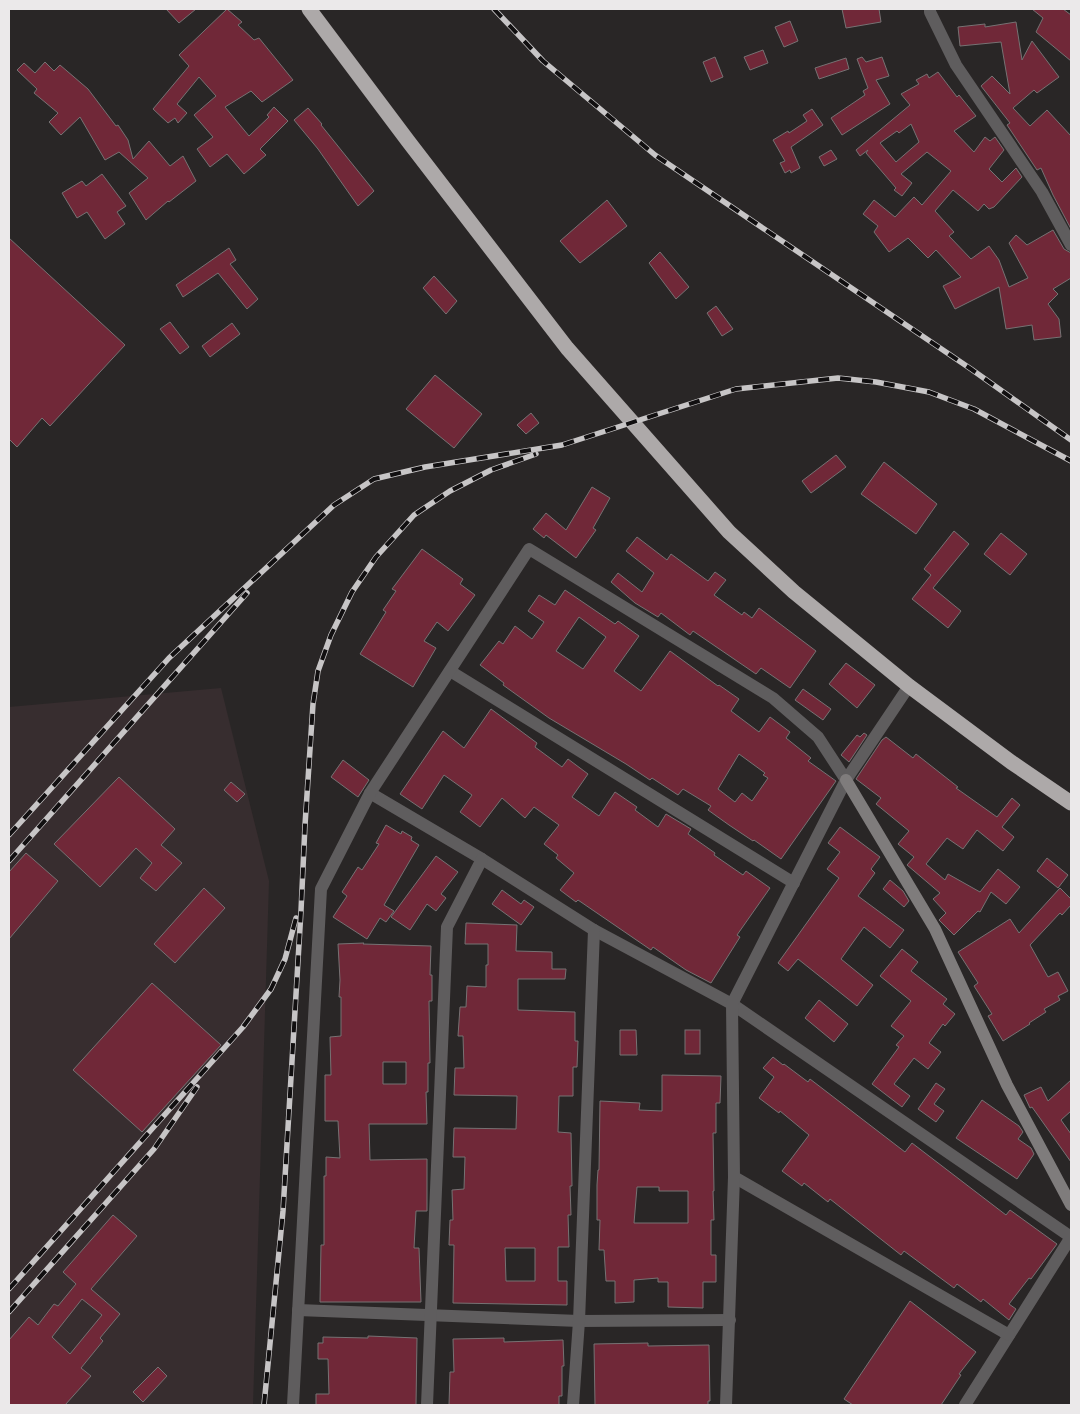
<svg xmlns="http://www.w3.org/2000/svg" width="1080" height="1414" font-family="Helvetica,sans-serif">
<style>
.built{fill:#372d2f}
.building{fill:#702838;stroke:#767273;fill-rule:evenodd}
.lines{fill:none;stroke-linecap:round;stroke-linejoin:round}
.street{stroke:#5f5d5e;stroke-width:12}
.secondary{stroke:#7f7c7c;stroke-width:12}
.highway{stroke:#ada9a9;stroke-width:15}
.rail-casing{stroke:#c7c5c6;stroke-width:5.5}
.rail{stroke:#110f10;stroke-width:4;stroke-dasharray:11;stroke-linecap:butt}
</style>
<rect width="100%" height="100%" fill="#292626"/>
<path class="built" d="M221 688 269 881 253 1405H9V707Z"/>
<g class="building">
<path d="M166 9H196L179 23Z"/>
<path d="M227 9 242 22 238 25 254 40 259 38 293 80 262 102 251 91 225 107 249 136 269 117 267 115 274 107 288 121 260 149 266 155 244 174 227 154 210 167 197 149 213 137 194 115 216 96 199 77 177 104 187 113 178 123 175 118 168 123 153 109 189 66 179 55Z"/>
<path d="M842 9H879L881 22 846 28Z"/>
<path d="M1032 9H1063L1071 15V61L1036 32 1043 18Z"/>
<path d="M790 21 798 41 784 47 775 27Z"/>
<path d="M1016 22 1022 60 1032 41 1059 77 1037 93 1034 90 1013 108 1030 126 1047 110 1071 136V229L1053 195 1041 168 1037 170 1007 125 1010 123 981 86 992 76 1010 94 1001 42 960 46 958 27 985 24V27Z"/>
<path d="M763 50 768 63 750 70 744 57Z"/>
<path d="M715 57 723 77 711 82 703 62Z"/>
<path d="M862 57 866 62 882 57 889 76 876 80 890 104 842 135 831 118 865 95 863 91 868 88 857 59Z"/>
<path d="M846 58 849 69 819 79 815 68Z"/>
<path d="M45 62 54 71 60 65 88 89 116 126 118 125 128 140 133 159 149 141 170 166 183 156 196 181 169 202 168 201 146 220 129 193 148 178 119 152 105 160 80 117 61 135 49 122 58 113 34 93 37 89 17 70 24 63 35 73Z"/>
<path d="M938 72 957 97 959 95 976 116 954 131 974 152 985 137 990 141 995 137 1004 150 989 169 1002 182 1016 168 1022 177 994 207 989 209 984 204 978 211 953 190 935 211 954 232 949 236 971 259 989 246 999 260 1009 287 1028 278 1009 243 1016 235 1027 245 1053 230 1064 249 1071 253V278L1053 289 1058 294 1048 304 1059 319 1061 337 1034 340 1032 325 1006 329 999 287 955 309 943 286 961 277 936 250 928 258 908 238 889 252 874 232 878 226 863 214 874 200 895 217 914 197 922 205 951 171 927 152 901 174 912 183 902 196 894 190 896 188 866 153 868 150 860 156 856 150 910 105 901 94 919 84 916 80 927 74 929 78ZM911 124 919 142 896 162 880 143 897 131 899 133Z"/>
<path d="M308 108 322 124 321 125 374 191 358 206 318 149 294 120Z"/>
<path d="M812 109 823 125 791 147 800 168 791 173 790 170 785 173 780 163 785 161 773 140 788 131 789 133 807 121 803 115Z"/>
<path d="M831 150 837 159 824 166 819 157Z"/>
<path d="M102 174 126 206 117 212 125 224 105 239 87 212 77 218 62 193 82 181 86 186Z"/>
<path d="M607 200 627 226 580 263 560 241Z"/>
<path d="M9 238 125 345 50 426 42 418 17 447 9 439Z"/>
<path d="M229 248 236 260 230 264 258 299 247 309 218 273 183 297 176 285Z"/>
<path d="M660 252 689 287 676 299 649 263Z"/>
<path d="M434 276 457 301 446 314 423 288Z"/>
<path d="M716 306 733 329 722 336 707 313Z"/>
<path d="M170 322 189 347 180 354 160 329Z"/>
<path d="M232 323 240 334 210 357 202 346Z"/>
<path d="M435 375 482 414 454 448 406 409Z"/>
<path d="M531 413 539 423 526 434 517 425Z"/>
<path d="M836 455 846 467 811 493 802 481Z"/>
<path d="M884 462 937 504 916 534 861 494Z"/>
<path d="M592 487 610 498 593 528 596 530 576 558 546 535 544 538 533 529 546 513 566 530Z"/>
<path d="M954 531 969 544 933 588 961 611 948 628 912 599 931 575 924 569Z"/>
<path d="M1001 533 1027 554 1010 575 984 554Z"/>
<path d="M637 537 667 560 671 554 708 581 715 572 726 580 714 595 742 615 744 612 752 618 759 608 816 651 790 688 761 668 756 674 693 631 690 635 661 613 658 617 635 603 611 582 618 573 642 592 654 573 626 551Z"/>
<path d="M422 549 463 579 460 584 475 595 448 631 437 622 424 641 436 648 413 687 360 654 386 612 383 610 396 591 392 589Z"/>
<path d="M565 590 615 624 618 621 639 636 614 671 641 691 670 651 718 686 719 685 739 699 731 711 759 732 770 717 790 732 786 738 811 758 808 761 836 781 781 859 754 840 753 841 729 825 708 810 711 806 683 789 678 795 652 778 650 780 626 764 549 718 503 685 504 683 480 665 499 641 503 644 515 626 532 639 544 622 528 611 539 595 555 605ZM579 617 606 637 583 669 556 651ZM739 754 765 773 763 775 768 778 752 801 742 793 735 802 718 789Z"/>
<path d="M846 663 875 685 857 708 829 684Z"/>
<path d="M803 689 831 709 823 720 795 700Z"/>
<path d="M491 709 537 743 535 747 562 767 568 759 588 774 572 797 599 816 615 792 637 807 635 810 658 827 666 814 691 829 688 834 715 853 714 855 743 875 746 871 770 888 737 935 740 937 711 983 686 970 653 947 651 950 578 900 576 902 560 890 574 873 556 858 558 855 544 844 559 825 534 807 525 818 502 798 480 827 460 812 472 795 444 775 422 809 400 794 443 731 464 748Z"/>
<path d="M864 733 867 735 849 762 841 755 857 735 860 737Z"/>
<path d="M886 737 913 758 916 754 958 787 956 788 997 817 1012 798 1020 805 1002 827 1014 837 1003 851 977 830 963 849 947 838 926 864 945 880 948 874 980 892 998 869 1020 887 1006 904 991 892 980 912 978 911 954 935 939 920 946 913 933 899 940 893 907 865 914 857 898 844 909 831 876 804 881 798 856 779 882 740Z"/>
<path d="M343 760 369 780 358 797 331 777Z"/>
<path d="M119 777 175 829 161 845 182 863 156 891 140 878 152 863 136 848 100 887 54 844Z"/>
<path d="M231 782 245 794 237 802 224 790Z"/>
<path d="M386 825 401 834 402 831 412 837 411 840 419 845 384 905 394 911 386 922 380 918 367 939 333 917 347 896 342 892 358 867 362 870 379 844 376 843Z"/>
<path d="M840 827 880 857 871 869 875 873 858 896 904 930 890 948 864 927 841 959 873 985 857 1006 798 959 788 971 778 963 839 878 827 869 840 852 828 843Z"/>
<path d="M26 853 58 881 9 939V872Z"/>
<path d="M436 856 458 872 441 894 446 898 436 911 427 904 410 930 391 917Z"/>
<path d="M1047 858 1068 875 1058 888 1037 871Z"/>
<path d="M890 880 903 891 909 901 904 907 883 889Z"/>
<path d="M204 888 225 908 175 963 154 944Z"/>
<path d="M1060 888 1071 899V905L1062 915 1060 913 1030 945 1048 977 1058 972 1068 991 1058 996 1060 1000 1044 1009 1046 1012 1029 1023 1030 1024 1003 1041 988 1016 992 1014 974 986 978 983 958 952 1010 919 1019 933Z"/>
<path d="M502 890 521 904 524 900 534 907 521 925 492 904Z"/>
<path d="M466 923 517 925 516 951 552 952V969H566L565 979H518V1010L575 1012V1041H578L577 1067H573V1096H559L558 1132 571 1133 572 1186H570L571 1215H568L569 1247H558V1281H567V1305L453 1303 454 1245H449L450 1220H453L452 1190 464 1189 465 1157H453L454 1128 516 1129 517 1096 454 1095 455 1068H464L463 1036H458L460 1007H466L467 986 486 987V965H488V944H465ZM505 1248H535V1281H506Z"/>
<path d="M364 943 363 944 431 946 430 975H432V1001H429L430 1063H428V1092H426L427 1124H369L370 1160 427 1159V1211H416L414 1248H419L421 1302H320L321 1245H324V1176H326V1157L340 1158 338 1121H325V1075H331L330 1037 341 1036V997H339L340 980 338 944ZM383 1062H406V1084H383Z"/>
<path d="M902 949 918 962 911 971 947 999 943 1004 955 1014 945 1026 943 1024 929 1043 941 1052 928 1069 914 1058 894 1084 910 1096 902 1107 872 1084 899 1047 896 1045 904 1036 891 1026 911 1001 880 976Z"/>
<path d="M152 983 221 1045 142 1132 73 1070Z"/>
<path d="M819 1000 848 1024 834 1042 805 1018Z"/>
<path d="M620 1030H636L637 1055H620Z"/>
<rect x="685" y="1030" width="15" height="24"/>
<path d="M773 1057 783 1065 784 1064 808 1082 810 1079 905 1152 912 1143 1006 1215 1010 1210 1057 1244 1031 1279 1029 1278 1009 1304 1016 1309 1009 1320 983 1299 981 1302 957 1284 954 1288 904 1251 901 1255 830 1199 828 1202 804 1183 802 1186 782 1171 809 1135 780 1111 779 1113 759 1098 774 1077 763 1068Z"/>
<path d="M662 1075 721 1076 720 1103H716V1133H713L714 1191H713L714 1220H711V1255H716V1282H703V1308L668 1307V1282H658V1278L634 1280V1302L615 1303V1281H606L604 1250H599L600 1220H597V1185L598 1170H599L600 1101 640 1103 639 1110 662 1111ZM637 1187H659V1191H688V1223H634Z"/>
<path d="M1071 1080V1111L1061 1120 1071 1134V1162L1032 1107 1030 1108 1024 1095 1041 1087 1048 1101Z"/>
<path d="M936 1083 945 1089 934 1104 944 1111 936 1122 918 1109Z"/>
<path d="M982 1100 1019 1126 1023 1132 1018 1139 1031 1148 1034 1154 1017 1179 956 1138Z"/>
<path d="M113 1215 137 1236 91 1289 120 1314 100 1338 103 1341 81 1368 91 1376 65 1405H9V1340L29 1317 38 1325 54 1304 58 1306 76 1284 63 1272ZM82 1299 102 1315 70 1354 52 1337Z"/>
<path d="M910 1301 976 1352 959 1374 961 1375 941 1405H853L844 1399Z"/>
<path d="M368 1336 417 1338 416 1405H316V1394H329L328 1359H318V1343H323V1337L368 1338Z"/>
<path d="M504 1338V1342L563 1340 564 1366H562V1396H559V1405H449L450 1372H454L453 1339Z"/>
<path d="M648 1343V1346L709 1345 710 1401H708V1405H595L594 1344Z"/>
<path d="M158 1367 167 1376 143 1402 133 1392Z"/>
</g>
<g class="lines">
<g class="street">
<path d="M930 9V12L956 65 1042 192 1071 245"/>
<path d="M450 671 794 883"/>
<path d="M370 793 482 859 594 930 732 1004 1071 1237 965 1405"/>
<path d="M734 1177 1009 1335"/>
<path d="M298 1310 579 1321 730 1320"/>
<path d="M293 1405 321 889 370 793 529 549 773 698 818 737 846 780"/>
<path d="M427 1405 447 927 482 859"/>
<path d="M573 1405 579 1321 594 930"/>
<path d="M726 1405 734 1177 732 1004 846 780 909 686"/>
</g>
<path class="secondary" d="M846 780 935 929 1007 1085 1071 1205"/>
<path class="highway" d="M309 9 408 141 567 348 729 532 794 592 909 686 1011 762 1071 803"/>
<g class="rail-casing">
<g id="rail">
<path d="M494 9 543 61 655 155 971 369 1071 440"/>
<path d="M9 835 169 658 334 505 374 479 425 467 562 445 736 389 838 378 876 382 929 392 974 409 1071 461"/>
<path d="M9 861 247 593"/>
<path d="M9 1289 243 1027 271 989 285 959 296 918"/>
<path d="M9 1312 154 1149 197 1087"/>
<path d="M264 1405 283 1211 301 911 305 825 313 704 318 671 331 635 352 592 376 557 414 515 450 491 491 470 536 454"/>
</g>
</g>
<use href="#rail" class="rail"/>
</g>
<rect width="1080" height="1414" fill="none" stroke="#ebe9ea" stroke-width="20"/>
</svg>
